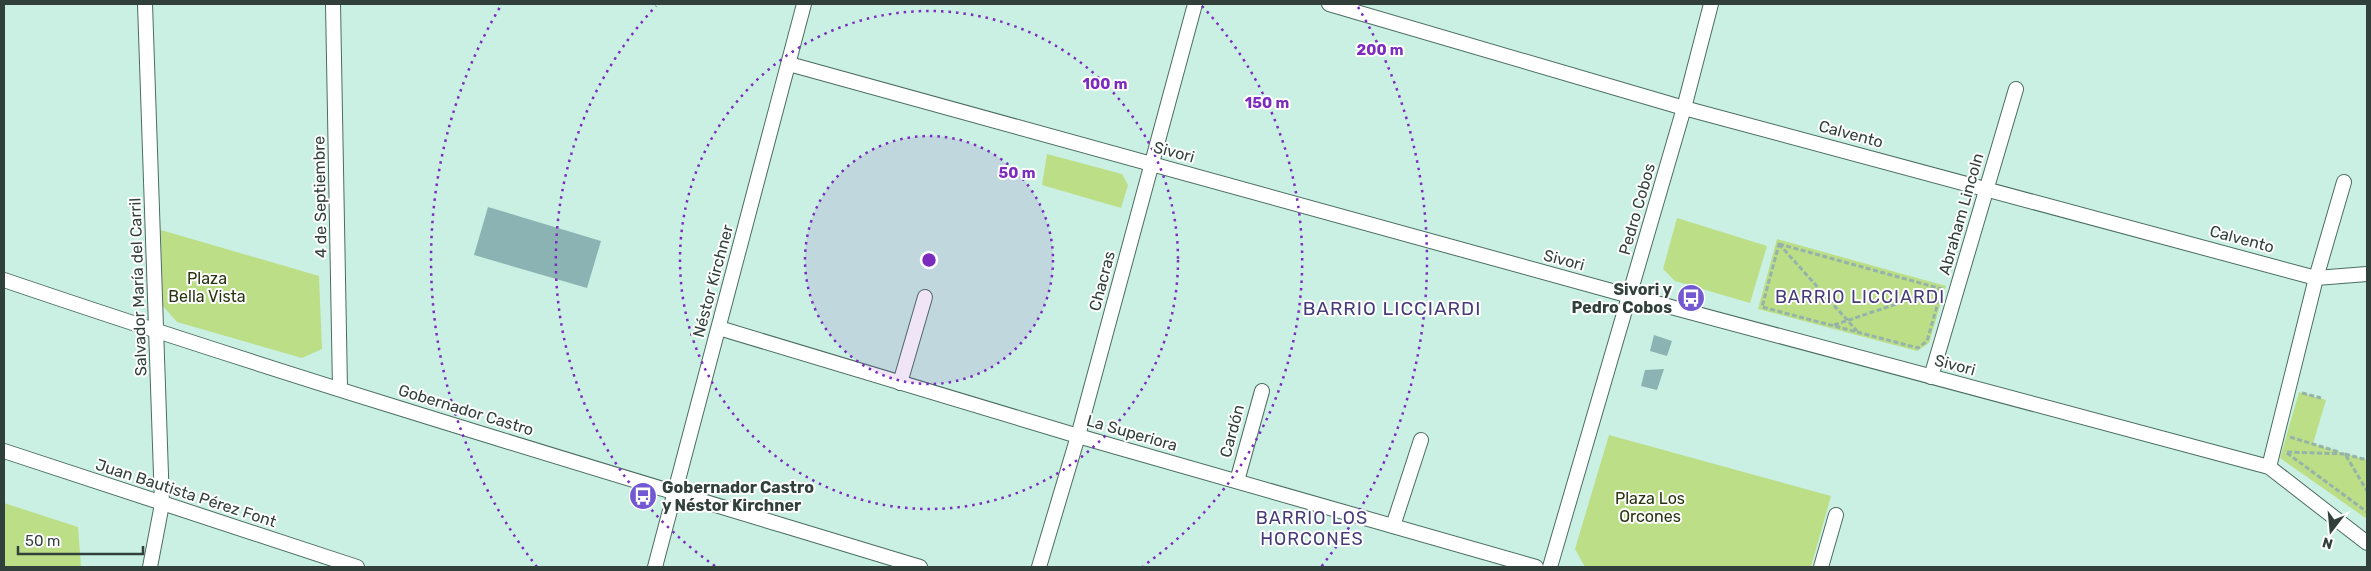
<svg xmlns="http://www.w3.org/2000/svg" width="2371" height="571" font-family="Rubik,sans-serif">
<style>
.green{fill:#bcde87}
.building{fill:#8bb3b3}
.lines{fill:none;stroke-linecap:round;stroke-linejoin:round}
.street-casing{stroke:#4b6d62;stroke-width:16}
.path{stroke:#95b3a9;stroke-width:3;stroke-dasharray:5 2.5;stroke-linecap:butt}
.street{stroke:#fff;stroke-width:14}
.ring{fill:none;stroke:#7b2cbf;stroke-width:2.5;stroke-dasharray:2.5 5}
.labels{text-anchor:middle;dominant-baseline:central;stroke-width:4;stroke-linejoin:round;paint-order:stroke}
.street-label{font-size:16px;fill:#31403b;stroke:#fff}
.park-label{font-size:16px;fill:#27340e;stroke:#fff}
.poi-label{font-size:16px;font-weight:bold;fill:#31403b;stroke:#fff;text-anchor:end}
.neighbourhood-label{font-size:18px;letter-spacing:1px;fill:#463c79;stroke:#fff}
.quarter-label{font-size:19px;letter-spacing:1px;fill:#463c79;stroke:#fff}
.centre{fill:#7b2cbf;stroke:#fff;stroke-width:2.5}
.ring-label{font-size:15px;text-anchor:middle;font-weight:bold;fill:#7b2cbf;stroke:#fff;stroke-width:4;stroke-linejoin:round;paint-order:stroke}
</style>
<rect width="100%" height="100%" fill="#caf0e3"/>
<g class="green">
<path d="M1047 154 1122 174 1128 185 1121 208 1042 185Z"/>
<path d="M1677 218 1767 246 1750 303 1675 281 1663 269Z"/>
<path d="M161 230 319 276 322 349 302 358 177 322 162 305Z"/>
<path d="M1777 239 1946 286 1929 343 1917 351 1758 309Z"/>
<path d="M2299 392 2326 400 2313 444 2367 460V519L2280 458Z"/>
<path d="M1609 435 1831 496 1811 567H1585L1575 549Z"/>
<path d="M4 503 78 527 81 567H4Z"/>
</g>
<g class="building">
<path d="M488 207 601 241 587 288 474 255Z"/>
<path d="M1654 335 1672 341 1667 356 1650 351Z"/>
<path d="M1664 369 1657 390 1641 386 1645 370Z"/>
</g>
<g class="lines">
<g class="street-casing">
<g id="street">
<path d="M145 4 162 504 150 567"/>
<path d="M333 4 340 389"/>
<path d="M1329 4 1684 108 2316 278 2367 274"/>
<path d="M789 64 1630 296 2269 467 2367 543"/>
<path d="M4 280C307 383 614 474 920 567"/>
<path d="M719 328 1078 436 1536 567"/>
<path d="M1931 377 2016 89"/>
<path d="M900 383 925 297"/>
<path d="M4 451 357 567"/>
<path d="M2269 467 2316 278 2344 182"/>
<path d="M1237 481 1262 391"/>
<path d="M1393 526 1421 440"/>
<path d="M655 567 804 4"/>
<path d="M1039 567 1078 436 1195 4"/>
<path d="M1550 567 1684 108 1711 4"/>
<path d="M1821 567 1836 515"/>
</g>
</g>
<g class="path">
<path d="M1779 244 1942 289 1927 341 1918 348 1762 307Z"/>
<path d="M1779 244 1857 331"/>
<path d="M1834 325 1941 289"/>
<path d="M2302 393 2321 398"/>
<path d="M2290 437 2339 452"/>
<path d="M2287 452 2345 454 2367 491"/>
<path d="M2287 453 2367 512"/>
<path d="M2345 454 2367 460"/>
</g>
<use href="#street" class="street"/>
</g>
<circle cx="929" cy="260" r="124" fill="#7b2cbf" fill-opacity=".12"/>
<g class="ring">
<circle cx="929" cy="260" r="124"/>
<circle cx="929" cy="260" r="249"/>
<path d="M715 566A373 373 0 0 1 656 6M1202 6A373 373 0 0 1 1143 566"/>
<path d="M537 567A498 498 0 0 1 500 7M1358 7A498 498 0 0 1 1321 567"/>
</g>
<defs>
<g id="bus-disc" transform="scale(1.4375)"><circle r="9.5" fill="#7258d2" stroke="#fff"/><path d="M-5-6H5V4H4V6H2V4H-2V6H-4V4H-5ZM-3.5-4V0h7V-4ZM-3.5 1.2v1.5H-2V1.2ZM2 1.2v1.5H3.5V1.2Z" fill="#fff"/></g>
</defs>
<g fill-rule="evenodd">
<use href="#bus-disc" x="1691" y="298"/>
<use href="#bus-disc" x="643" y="496"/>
</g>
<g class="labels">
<g class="street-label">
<text transform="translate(1851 134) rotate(15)">Calvento</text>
<text transform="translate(1174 152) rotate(15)">Sivori</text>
<text transform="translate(320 197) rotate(-91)">4 de Septiembre</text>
<text transform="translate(1637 209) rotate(-74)">Pedro Cobos</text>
<text transform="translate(1961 214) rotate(-74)">Abraham Lincoln</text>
<text transform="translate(2242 239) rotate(15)">Calvento</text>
<text transform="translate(1564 260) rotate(15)">Sivori</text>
<text transform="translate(713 281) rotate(-75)">Néstor Kirchner</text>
<text transform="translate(1102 281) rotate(-75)">Chacras</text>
<text transform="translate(138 287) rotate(-92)">Salvador María del Carril</text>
<text transform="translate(1955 365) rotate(15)">Sivori</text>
<text transform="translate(466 410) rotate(17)">Gobernador Castro</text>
<text transform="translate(1232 431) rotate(-75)">Cardón</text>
<text transform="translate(1132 433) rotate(16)">La Superiora</text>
<text transform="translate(186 493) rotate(18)">Juan Bautista Pérez Font</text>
</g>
<g class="park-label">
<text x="207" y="278">Plaza<tspan x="207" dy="18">Bella Vista</tspan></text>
<text x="1650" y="498">Plaza Los<tspan x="1650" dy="18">Orcones</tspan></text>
</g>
<g class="poi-label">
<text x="1672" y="289">Sivori y<tspan x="1672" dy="18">Pedro Cobos</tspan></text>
<text x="662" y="487" text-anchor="start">Gobernador Castro<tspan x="662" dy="18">y Néstor Kirchner</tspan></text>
</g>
<g class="neighbourhood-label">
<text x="1860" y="297">BARRIO LICCIARDI</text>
<text x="1312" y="518">BARRIO LOS<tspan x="1312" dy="21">HORCONES</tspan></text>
</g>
<g class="quarter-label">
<text x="1392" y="308">BARRIO LICCIARDI</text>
</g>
</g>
<circle cx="929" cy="260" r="8" class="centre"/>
<g class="ring-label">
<text x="1380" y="55">200 m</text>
<text x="1105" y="89">100 m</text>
<text x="1267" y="108">150 m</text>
<text x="1017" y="178">50 m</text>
</g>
<rect width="2371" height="571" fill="none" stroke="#31403b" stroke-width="10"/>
<g transform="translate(2331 531) rotate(196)" stroke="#ffffff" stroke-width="4" paint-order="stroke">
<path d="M0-4L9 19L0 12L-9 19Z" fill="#31403b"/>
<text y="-8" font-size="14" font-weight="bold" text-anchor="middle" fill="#31403b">N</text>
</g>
<path d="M18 546v8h125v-8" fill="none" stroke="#31403b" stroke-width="2.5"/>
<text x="25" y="546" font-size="15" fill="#31403b" stroke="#ffffff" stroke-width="4" paint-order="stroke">50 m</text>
</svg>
